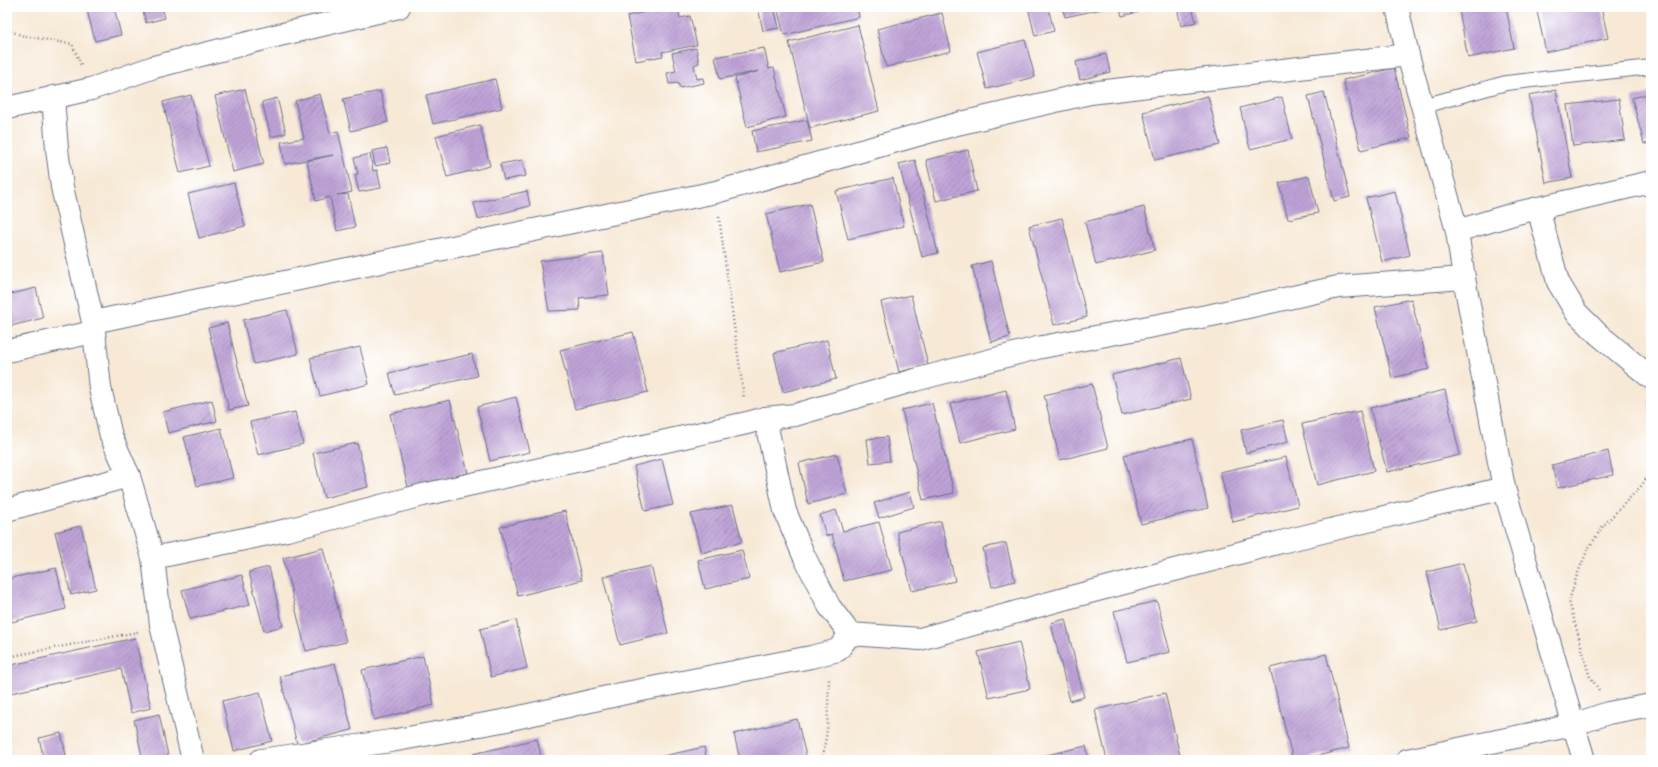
<svg xmlns="http://www.w3.org/2000/svg" width="1658" height="767" font-family="'Gentium Book Plus',serif">
<style>
.building{fill:url(#building-hatch)}
.lines{fill:none;stroke-linecap:round;stroke-linejoin:round}
.lane-casing{stroke:#687088;stroke-width:16}
.street-casing{stroke:#687088;stroke-width:24}
.path{stroke:#687088;stroke-width:2.5;stroke-dasharray:1 3;stroke-linecap:butt}
.lane{stroke:#fff;stroke-width:14}
.street{stroke:#fff;stroke-width:22}
</style>
<defs>
<pattern id="building-hatch" width="6" height="6" patternUnits="userSpaceOnUse"><rect width="6" height="6" fill="#bfa3d7"/><path d="M-1 1l2-2M0 6l6-6M5 7l2-2" fill="none" stroke="#9a85b2"/></pattern>
</defs>
<rect width="100%" height="100%" fill="#fff"/>
<filter id="ink" filterUnits="userSpaceOnUse"><feTurbulence type="fractalNoise" baseFrequency=".025" numOctaves="2"/><feDisplacementMap in="SourceGraphic" scale="8" xChannelSelector="R" yChannelSelector="G"/><feConvolveMatrix kernelMatrix="1 2 1 2 8 2 1 2 1" color-interpolation-filters="sRGB"/></filter>
<filter id="wash" filterUnits="userSpaceOnUse"><feTurbulence type="fractalNoise" baseFrequency=".012" numOctaves="4" result="noise"/><feDisplacementMap in="SourceGraphic" scale="16" xChannelSelector="R" yChannelSelector="G"/><feGaussianBlur stdDeviation="0.9" result="paint"/><feColorMatrix in="noise" values="0 0 0 0 0 0 0 0 0 0 0 0 0 0 0 0 0 1.4 0 .05"/><feComposite in="paint" operator="in"/></filter>
<g filter="url(#wash)">
<rect width="100%" height="100%" fill="#f7e9d6"/>
<g id="blocks">
<g class="building">
<path d="M98 7H114L121 35 95 41 87 10Z"/>
<path d="M142 7H162L165 18 146 23Z"/>
<path d="M648 7H678L680 18 690 16 697 45 662 52 663 56 636 61 627 16 645 12V8Z"/>
<path d="M758 7H774L779 28 763 31Z"/>
<path d="M777 7H857L859 17 784 35Z"/>
<path d="M1028 7H1048L1054 31 1035 36Z"/>
<path d="M1062 7H1107V8L1065 17Z"/>
<path d="M1119 7H1136L1138 12 1122 16Z"/>
<path d="M1177 7H1192L1196 22 1181 26Z"/>
<path d="M1473 7H1506L1514 48 1468 58 1459 10Z"/>
<path d="M1536 7H1601L1608 38 1546 52Z"/>
<path d="M942 13 951 51 886 67 877 29Z"/>
<path d="M858 25 879 111 810 128 789 42Z"/>
<path d="M1025 40 1035 77 987 89 977 52Z"/>
<path d="M696 48 699 63 694 65 697 79 703 78 704 83 680 88 678 83 669 84 667 73 676 71 672 53Z"/>
<path d="M764 48 769 69 774 68 786 117 747 127 735 78 759 71 720 79 715 57Z"/>
<path d="M1106 54 1110 72 1080 80 1076 62Z"/>
<path d="M1394 68 1411 138 1361 150 1343 80Z"/>
<path d="M495 79 502 108 433 124 426 95Z"/>
<path d="M245 89 264 164 233 172 215 96Z"/>
<path d="M1556 90 1572 178 1546 183 1529 95Z"/>
<path d="M380 91 388 122 351 131 343 99Z"/>
<path d="M1324 92 1350 197 1334 201 1308 96Z"/>
<path d="M1651 93V143L1644 144 1632 98Z"/>
<path d="M320 94 330 133 338 131 352 192 337 195 348 194 355 227 337 231 330 197 316 201 307 161 333 155 285 164 281 142 304 138 295 101Z"/>
<path d="M191 95 209 166 180 173 163 102Z"/>
<path d="M1208 96 1220 145 1155 160 1143 112Z"/>
<path d="M1282 97 1292 139 1250 149 1240 108Z"/>
<path d="M277 98 286 133 271 137 262 102Z"/>
<path d="M1619 99 1625 140 1573 146 1567 105Z"/>
<path d="M807 120 812 141 756 152 752 131Z"/>
<path d="M480 125 490 166 447 177 436 136Z"/>
<path d="M387 148 390 163 375 166 372 151Z"/>
<path d="M968 150 977 191 936 201 926 160Z"/>
<path d="M370 154 373 171 377 170 381 188 359 192 355 175 358 174 354 158Z"/>
<path d="M522 160 526 176 504 180 500 164Z"/>
<path d="M915 160 938 253 922 257 899 164Z"/>
<path d="M1309 176 1318 213 1288 219 1279 183Z"/>
<path d="M893 178 904 226 848 239 836 191Z"/>
<path d="M234 183 245 226 199 238 188 194Z"/>
<path d="M527 191 530 206 478 219 474 203Z"/>
<path d="M1395 191 1410 255 1382 262 1366 198Z"/>
<path d="M810 204 824 262 780 272 766 214Z"/>
<path d="M1144 207 1155 250 1096 265 1085 222Z"/>
<path d="M1062 218 1087 317 1054 325 1029 226Z"/>
<path d="M603 253 609 295 579 298 580 310 549 311 540 261Z"/>
<path d="M991 261 1010 337 991 342 972 266Z"/>
<path d="M36 288 43 318 7 327V295Z"/>
<path d="M911 295 928 365 899 372 881 302Z"/>
<path d="M1411 299 1429 369 1392 378 1375 307Z"/>
<path d="M287 310 298 354 254 364 243 320Z"/>
<path d="M227 323 248 406 229 410 208 328Z"/>
<path d="M633 332 648 392 575 409 560 350Z"/>
<path d="M827 340 836 379 783 392 774 353Z"/>
<path d="M360 347 369 384 320 396 310 358Z"/>
<path d="M472 354 477 376 395 395 389 373Z"/>
<path d="M1181 358 1191 399 1122 415 1112 375Z"/>
<path d="M1092 384 1108 448 1060 460 1044 395Z"/>
<path d="M1006 390 1015 429 960 443 950 404Z"/>
<path d="M1445 390 1460 455 1387 472 1370 408Z"/>
<path d="M516 397 530 452 490 461 477 407Z"/>
<path d="M212 400 217 421 168 433 163 412Z"/>
<path d="M450 400 468 473 408 487 390 414Z"/>
<path d="M932 403 954 493 923 500 902 410Z"/>
<path d="M1360 411 1374 471 1317 485 1302 424Z"/>
<path d="M295 412 303 444 258 455 250 422Z"/>
<path d="M1283 420 1288 442 1246 453 1241 430Z"/>
<path d="M221 428 233 478 197 486 184 437Z"/>
<path d="M887 437 890 461 870 463 867 439Z"/>
<path d="M1192 439 1208 508 1141 524 1124 455Z"/>
<path d="M357 443 368 487 324 498 313 453Z"/>
<path d="M1608 451 1613 475 1557 488 1552 465Z"/>
<path d="M837 454 847 494 808 504 799 463Z"/>
<path d="M1286 457 1298 506 1233 522 1220 472Z"/>
<path d="M662 459 673 505 645 511 634 466Z"/>
<path d="M910 492 914 507 879 518 874 503Z"/>
<path d="M733 505 742 542 701 553 691 514Z"/>
<path d="M836 510 843 531 879 522 892 570 844 581 832 534 826 536 820 515Z"/>
<path d="M565 511 582 580 518 596 500 527Z"/>
<path d="M941 521 955 581 912 591 897 532Z"/>
<path d="M81 526 96 589 71 595 55 532Z"/>
<path d="M1006 543 1015 581 992 587 983 548Z"/>
<path d="M323 548 346 642 306 651 283 558Z"/>
<path d="M742 550 749 579 705 589 698 560Z"/>
<path d="M1463 563 1477 621 1441 630 1427 572Z"/>
<path d="M651 566 668 633 620 645 603 577Z"/>
<path d="M269 567 283 626 264 631 249 572Z"/>
<path d="M56 568 66 609 7 623V579Z"/>
<path d="M242 575 250 605 190 619 182 590Z"/>
<path d="M1157 601 1170 652 1127 662 1114 611Z"/>
<path d="M1065 619 1084 697 1070 701 1051 623Z"/>
<path d="M516 620 527 668 491 677 480 629Z"/>
<path d="M135 638 151 708 131 713 121 669 11 693 7 666Z"/>
<path d="M1019 642 1030 689 989 698 978 652Z"/>
<path d="M1326 654 1349 748 1301 760H1293L1270 668Z"/>
<path d="M423 656 434 705 374 720 362 670Z"/>
<path d="M335 663 352 730 297 744 280 676Z"/>
<path d="M260 692 272 741 234 751 222 701Z"/>
<path d="M1165 693 1181 760H1107L1095 710Z"/>
<path d="M159 714 169 760H143L134 720Z"/>
<path d="M797 719 807 760H740L734 734Z"/>
<path d="M61 733 67 760H44L39 738Z"/>
<path d="M537 739 542 760H475L473 754Z"/>
<path d="M1086 746 1089 760H1029V759Z"/>
<path d="M704 747 707 760H650V759Z"/>
</g>
</g>
</g>
<g filter="url(#ink)">
<use href="#blocks" fill-opacity="0" stroke="#687088" stroke-width="1"/>
<g class="lines">
<g class="lane-casing">
<path id="lane" d="M1423 106 1506 83 1651 67"/>
</g>
<g class="street-casing">
<g id="street">
<path d="M1397 7 1408 55 1457 231 1464 278 1504 488 1584 760"/>
<path d="M53 97 57 149 62 187 93 322 100 388 111 436 129 476 153 558 161 625 193 760"/>
<path d="M7 108 91 89 154 67 279 35 399 7"/>
<path d="M1538 208 1558 282 1576 312 1598 334 1651 378"/>
<path d="M1457 231 1517 213 1651 182"/>
<path d="M93 322 716 192 957 124 1090 93 1408 55"/>
<path d="M7 351 93 332"/>
<path d="M765 418 785 511 804 556 829 606 850 634"/>
<path d="M7 510 129 476"/>
<path d="M153 558 287 530 423 495 747 423 765 418 795 415 915 380 1037 348 1212 315 1338 287 1464 278"/>
<path d="M261 760 391 741 502 721 621 694 811 657 838 650 850 634 920 639 1067 598 1285 541 1504 488"/>
<path d="M1407 760 1573 725 1608 713 1651 705"/>
</g>
</g>
<g class="path">
<path d="M7 30 24 36 72 44 81 65"/>
<path d="M719 217 744 398"/>
<path d="M1647 402 1651 453"/>
<path d="M7 657 138 632"/>
<path d="M1599 690 1589 675 1569 601 1577 575 1588 549 1603 526 1642 485 1651 470"/>
<path d="M822 760 827 731 829 679"/>
</g>
<use href="#lane" class="lane"/>
<use href="#street" class="street"/>
</g>
</g>
<rect width="1658" height="767" fill="none" stroke="#fff" stroke-width="24"/>
</svg>
